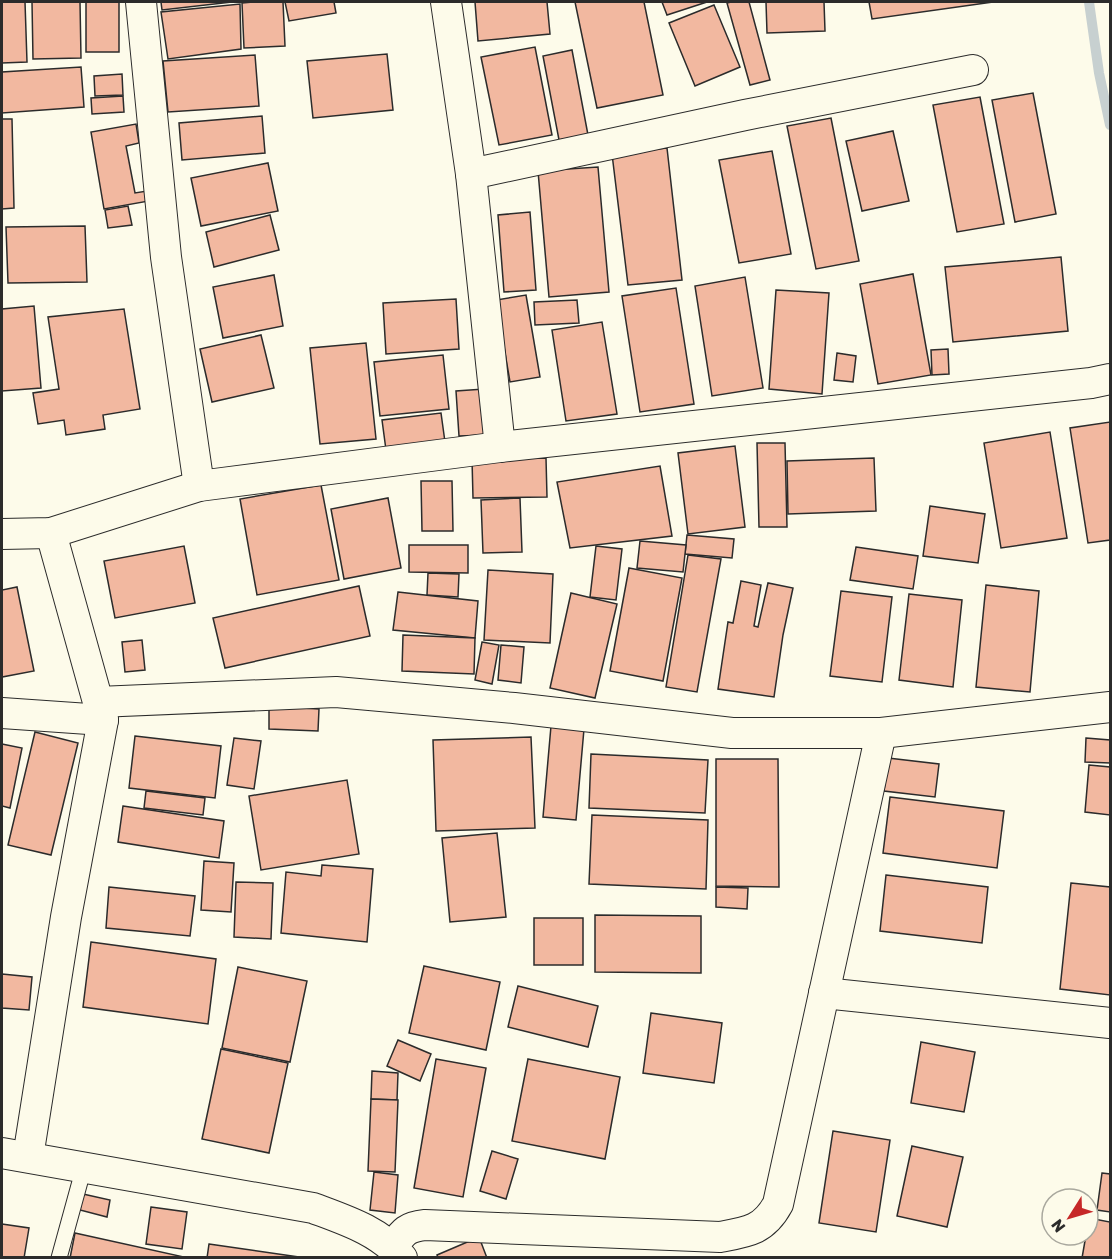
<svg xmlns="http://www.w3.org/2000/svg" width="1112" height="1259" font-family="Rubik,sans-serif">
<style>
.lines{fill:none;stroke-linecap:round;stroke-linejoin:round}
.stream{stroke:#c7d0d0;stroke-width:10}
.building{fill:#f2b8a0;stroke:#2b2b2b;stroke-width:1.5}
.lane-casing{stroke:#2b2b2b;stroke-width:17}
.street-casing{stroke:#2b2b2b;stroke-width:32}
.lane{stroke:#fdfbea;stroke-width:15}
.street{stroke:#fdfbea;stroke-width:30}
</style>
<rect width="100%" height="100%" fill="#fdfbea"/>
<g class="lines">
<path class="stream" d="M1089 2 1099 73 1110 125"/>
</g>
<g class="building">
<path d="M2 2H25L27 62 2 63Z"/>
<path d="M32 2H80L81 58 33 59Z"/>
<rect x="86" y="2" width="33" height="50"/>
<path d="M161 2H232L162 10Z"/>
<path d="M253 2H283L285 46 244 48 242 3Z"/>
<path d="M285 2H334L336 13 289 21Z"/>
<path d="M475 2H547L550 34 478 41Z"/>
<path d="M575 2H644L663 95 597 108Z"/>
<path d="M662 2H707L667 15Z"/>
<path d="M731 2H749L770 80 750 85 727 3Z"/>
<path d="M766 2H824L825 31 767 33Z"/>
<path d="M869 2H993L872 19Z"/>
<path d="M240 4 241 49 168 59 161 12Z"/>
<path d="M714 5 740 67 695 86 669 23Z"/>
<path d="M535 47 552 135 499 145 481 57Z"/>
<path d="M572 50 588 135 559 140 543 56Z"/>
<path d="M387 54 393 110 313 118 307 61Z"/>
<path d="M255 55 259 106 168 112 163 61Z"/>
<path d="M81 67 84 107 2 113V72Z"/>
<path d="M122 74 123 95 95 96 94 76Z"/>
<path d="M1033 93 1056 214 1015 222 992 100Z"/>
<path d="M123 96 124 112 92 114 91 98Z"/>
<path d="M980 97 1004 224 957 232 933 105Z"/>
<path d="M262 116 265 153 182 160 179 123Z"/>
<path d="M831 118 859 261 816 269 787 126Z"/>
<path d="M2 119H12L14 208 2 209Z"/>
<path d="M136 124 139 143 126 146 135 193 147 191 149 201 104 209 91 132Z"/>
<path d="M893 131 909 201 862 211 846 141Z"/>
<path d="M667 148 682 280 628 285 612 154Z"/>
<path d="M772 151 791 254 739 263 719 160Z"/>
<path d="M268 163 278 211 201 226 191 178Z"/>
<path d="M598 167 609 292 549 297 538 171Z"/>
<path d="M128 206 132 225 108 228 105 210Z"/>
<path d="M530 212 536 290 504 292 498 215Z"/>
<path d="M270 215 279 250 214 267 206 232Z"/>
<path d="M85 226 87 282 8 283 6 227Z"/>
<path d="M1061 257 1068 331 953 342 945 267Z"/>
<path d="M913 274 931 375 878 384 860 284Z"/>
<path d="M274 275 283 326 223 338 213 287Z"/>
<path d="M745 277 763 388 712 396 695 286Z"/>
<path d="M676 288 694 404 640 412 622 296Z"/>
<path d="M776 290 829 293 822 394 769 389Z"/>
<path d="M526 295 540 377 510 382 496 300Z"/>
<path d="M456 299 459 349 386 354 383 303Z"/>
<path d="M577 300 579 323 535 325 534 302Z"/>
<path d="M34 306 41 388 2 391V309Z"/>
<path d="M124 309 140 409 103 415 105 429 66 435 64 420 38 424 33 393 59 389 48 317Z"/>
<path d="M602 322 617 414 566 421 552 330Z"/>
<path d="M261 335 274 388 212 402 200 349Z"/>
<path d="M366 343 376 439 320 444 310 348Z"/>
<path d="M948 349 949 374 932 375 931 350Z"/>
<path d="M837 353 856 356 853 382 834 380Z"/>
<path d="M443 355 449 409 380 416 374 362Z"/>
<path d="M484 389 487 435 459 436 456 391Z"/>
<path d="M441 413 445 442 386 450 382 420Z"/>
<path d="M1110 422V540L1088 543 1070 428Z"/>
<path d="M1050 432 1067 538 1001 548 984 443Z"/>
<path d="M757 443H785L787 527H759Z"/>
<path d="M735 446 745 527 688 534 678 453Z"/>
<path d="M546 458 547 497 473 498 472 459Z"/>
<path d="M874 458 876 511 788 514 787 461Z"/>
<path d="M660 466 672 536 570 548 557 482Z"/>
<path d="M421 481H452L453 531H422Z"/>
<path d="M321 485 339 580 257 595 240 499Z"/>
<path d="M388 498 401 568 344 579 331 509Z"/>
<path d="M520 498 522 552 483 553 481 500Z"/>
<path d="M930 506 985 514 978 563 923 556Z"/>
<path d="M687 535 734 539 732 558 685 554Z"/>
<path d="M640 541 686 545 683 572 637 568Z"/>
<path d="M409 545H468V573L409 572Z"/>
<path d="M184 546 195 603 115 618 104 561Z"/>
<path d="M596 546 622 549 616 600 590 597Z"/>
<path d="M856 547 918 556 913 589 850 580Z"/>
<path d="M688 555 721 559 697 692 666 687Z"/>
<path d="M629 568 682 578 663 681 610 671Z"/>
<path d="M488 570 553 574 550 643 484 640Z"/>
<path d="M428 573 459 574 458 597 427 595Z"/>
<path d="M741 581 761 585 754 626 758 627 768 583 793 588 783 635 774 697 718 689 728 622 733 623Z"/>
<path d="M986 585 1039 591 1030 692 976 687Z"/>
<path d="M359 586 370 636 225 668 213 618Z"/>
<path d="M17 587 34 671 2 677V590Z"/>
<path d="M841 591 892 597 882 682 830 676Z"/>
<path d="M398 592 478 601 475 638 393 630Z"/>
<path d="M571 593 617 604 595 698 550 688Z"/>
<path d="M909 594 962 600 953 687 899 680Z"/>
<path d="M403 635 475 638 474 674 402 671Z"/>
<path d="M142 640 145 670 125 672 122 642Z"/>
<path d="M482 642 499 645 492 684 475 680Z"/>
<path d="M501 645 524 647 521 683 498 680Z"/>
<path d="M269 706 319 709 318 731 269 729Z"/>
<path d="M551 726 584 729 576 820 543 817Z"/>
<path d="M35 732 78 743 51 855 8 845Z"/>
<path d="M135 736 221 746 215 798 129 788Z"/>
<path d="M531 737 535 828 436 831 433 740Z"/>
<path d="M234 738 261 741 254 789 227 785Z"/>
<path d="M1086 738 1110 740V763L1085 762Z"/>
<path d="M2 744 22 748 10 808 2 806Z"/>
<path d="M591 754 708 760 705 813 589 808Z"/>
<path d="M888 758 939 764 935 797 884 791Z"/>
<path d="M716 759H778L779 887 716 886Z"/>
<path d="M1089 765 1110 767V815L1085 812Z"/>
<path d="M347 780 359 854 261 870 249 796Z"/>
<path d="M146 791 205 798 203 815 144 808Z"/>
<path d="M890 797 1004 811 997 868 883 853Z"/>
<path d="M123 806 224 821 219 858 118 842Z"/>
<path d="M592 815 708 820 706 889 589 884Z"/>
<path d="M497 833 506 917 450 922 442 838Z"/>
<path d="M204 861 234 863 231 912 201 910Z"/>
<path d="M322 865 373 869 367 942 281 933 286 872 321 876Z"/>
<path d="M886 875 988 887 982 943 880 931Z"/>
<path d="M236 882 273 883 271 939 234 937Z"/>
<path d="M1071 883 1110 887V995L1060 989Z"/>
<path d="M109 887 195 896 190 936 106 928Z"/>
<path d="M716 887 748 888 747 909 716 907Z"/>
<path d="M595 915 701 916V973L595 972Z"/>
<rect x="534" y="918" width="49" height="47"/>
<path d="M91 942 216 959 208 1024 83 1007Z"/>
<path d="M424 966 500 982 486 1050 409 1033Z"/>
<path d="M238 967 307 981 290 1062 222 1048Z"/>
<path d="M2 974 32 977 29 1010 2 1008Z"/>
<path d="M518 986 598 1006 588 1047 508 1027Z"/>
<path d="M651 1013 722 1023 714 1083 643 1073Z"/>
<path d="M398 1040 431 1054 420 1081 387 1066Z"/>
<path d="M921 1042 975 1052 964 1112 911 1103Z"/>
<path d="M221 1049 288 1063 269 1153 202 1139Z"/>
<path d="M436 1059 486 1068 463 1197 414 1188Z"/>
<path d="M528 1059 620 1077 605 1159 512 1141Z"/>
<path d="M372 1071 398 1073 397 1100 371 1099Z"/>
<path d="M371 1099 398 1100 395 1172 368 1171Z"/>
<path d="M833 1131 890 1140 876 1232 819 1223Z"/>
<path d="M912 1146 963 1157 947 1227 897 1216Z"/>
<path d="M492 1151 518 1159 506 1199 480 1191Z"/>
<path d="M374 1172 398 1175 395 1213 370 1210Z"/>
<path d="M1102 1173 1110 1174V1212L1097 1210Z"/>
<path d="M83 1194 110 1200 107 1217 80 1210Z"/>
<path d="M151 1207 187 1212 182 1249 146 1244Z"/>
<path d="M1089 1218 1110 1222V1258H1082L1086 1235H1088Z"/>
<path d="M2 1224 29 1228 24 1258H2Z"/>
<path d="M75 1233 184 1257V1258H70Z"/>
<path d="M479 1237 487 1258H438L437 1255Z"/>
<path d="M209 1244 306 1258H207Z"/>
</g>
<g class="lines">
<g class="lane-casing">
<path id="lane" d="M59 1258 84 1167"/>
</g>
<g class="street-casing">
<g id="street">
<path d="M141 2 166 257 199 486"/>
<path d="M446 2 471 174 500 447"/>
<path d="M471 174 745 115 973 70"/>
<path d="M2 534 51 533 199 486 500 447 1091 383 1110 379"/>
<path d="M98 702 336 692 514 708 732 733H881L1110 707"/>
<path d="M2 713 103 720"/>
<path d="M824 993 1110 1023"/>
<path d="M2 1153 313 1208C345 1220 380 1231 402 1258"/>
<path d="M28 1157 66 917 103 720 51 533"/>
<path d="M393 1246C404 1231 407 1227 425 1225L720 1237C748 1232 764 1230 778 1204L881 733"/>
</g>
</g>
<use href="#lane" class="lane"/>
<use href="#street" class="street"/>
</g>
<rect width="1112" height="1259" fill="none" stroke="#2b2b2b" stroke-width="6"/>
<g transform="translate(1070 1217) rotate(233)"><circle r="28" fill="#fdfbea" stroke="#a9a89e" stroke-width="1.5"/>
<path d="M0-4.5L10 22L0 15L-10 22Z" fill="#c62828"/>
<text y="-9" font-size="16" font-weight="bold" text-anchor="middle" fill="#2b2b2b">N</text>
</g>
</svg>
